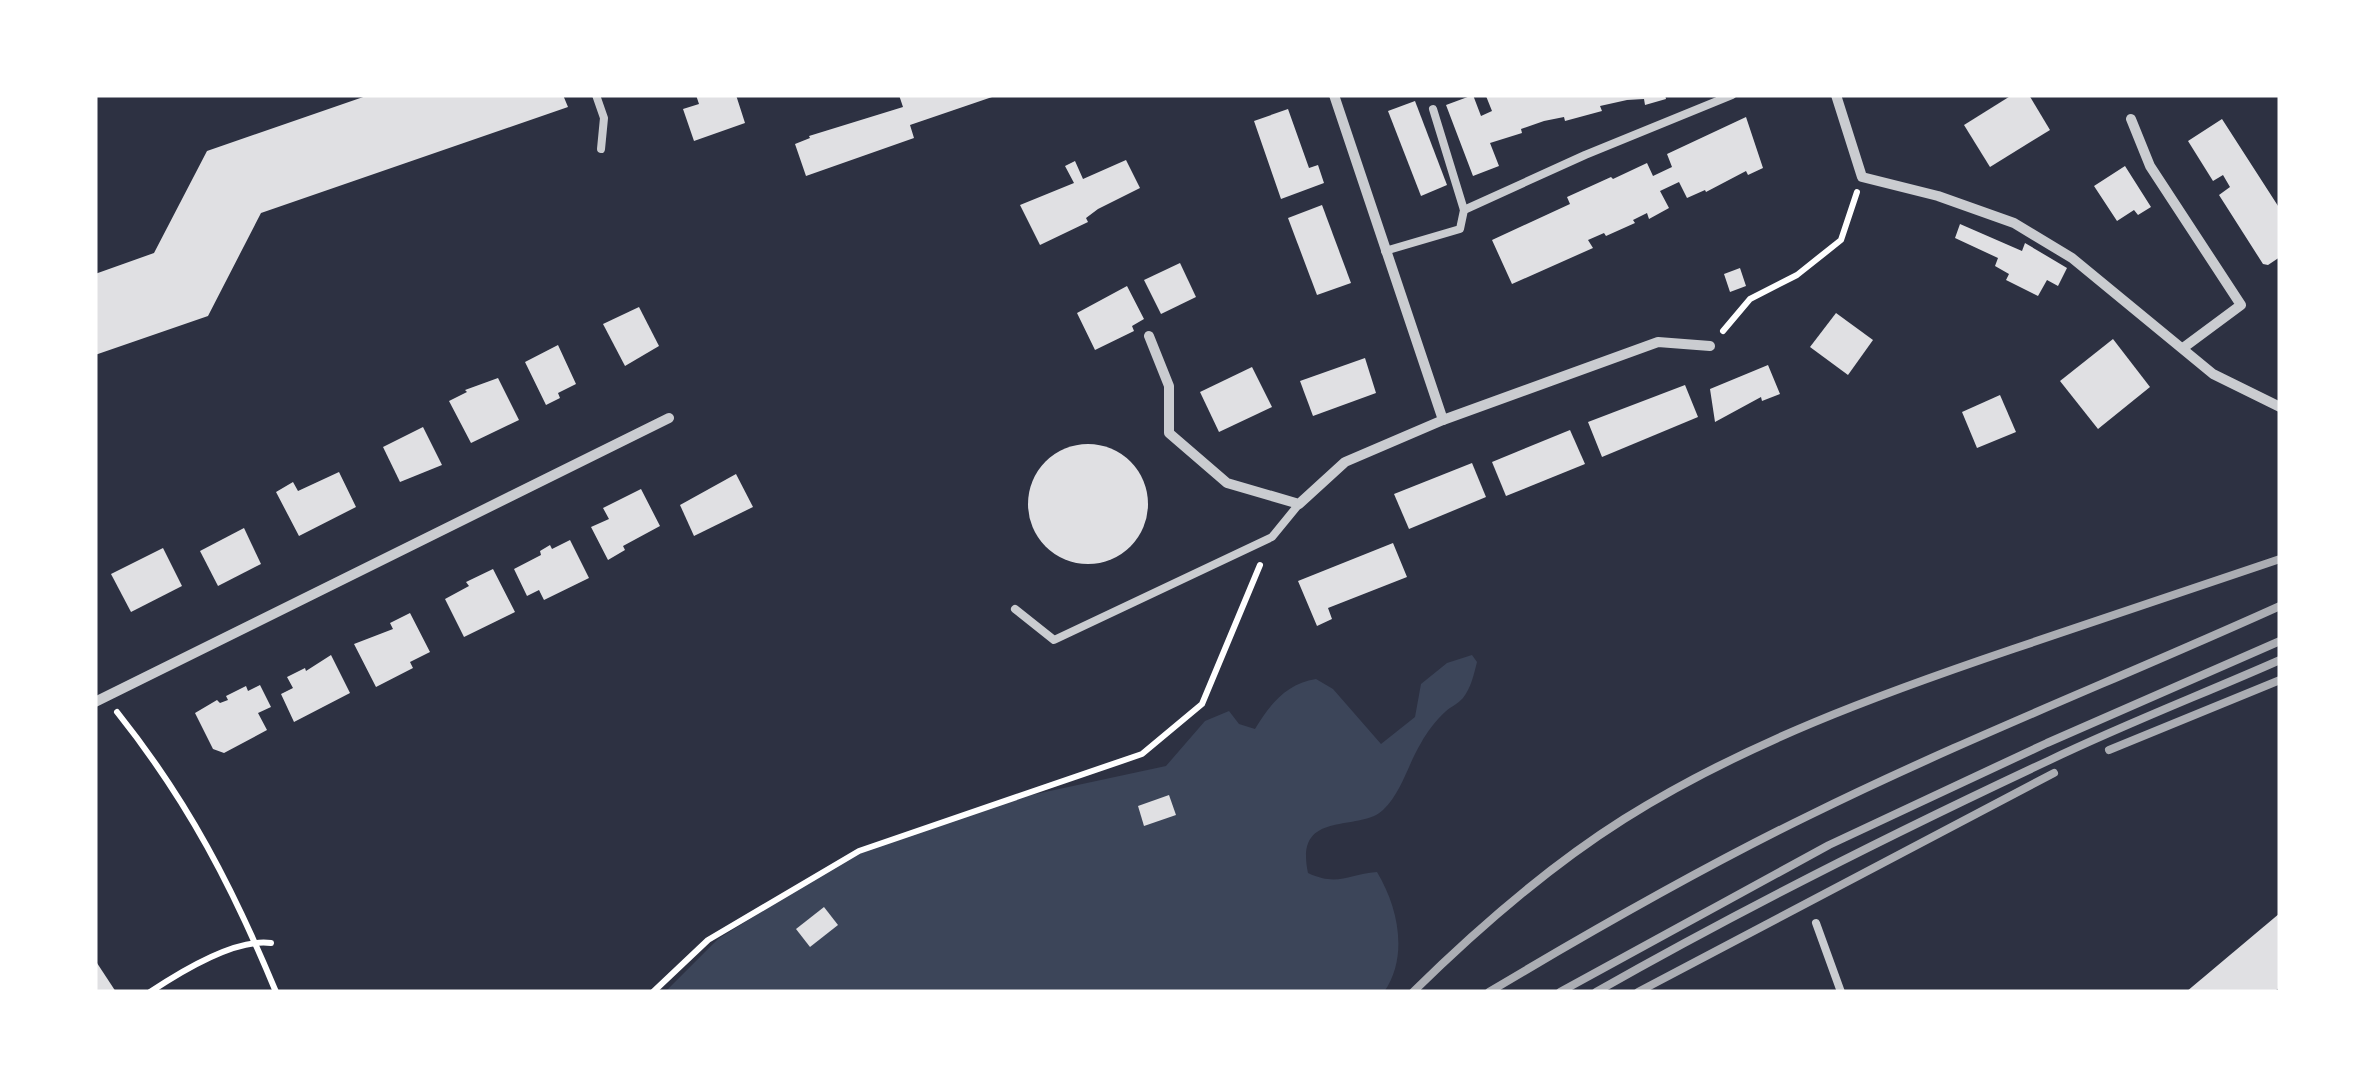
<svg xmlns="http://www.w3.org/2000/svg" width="2375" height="1087" font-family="Roboto,sans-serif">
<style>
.green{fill:#3c4559}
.building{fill:#e0e0e3}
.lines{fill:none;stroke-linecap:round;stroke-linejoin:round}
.path{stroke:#fff;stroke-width:6}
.service{stroke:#caccd0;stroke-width:8}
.minor{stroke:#caccd0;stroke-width:10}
.rail{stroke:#abadb3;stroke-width:8}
</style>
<rect width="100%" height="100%" fill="#2d3142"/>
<path class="green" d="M1472 655 1477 662C1474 674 1471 688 1463 698 1458 704 1450 707 1445 712 1436 720 1427 732 1421 743 1408 764 1402 792 1383 810 1359 833 1294 808 1308 873 1338 887 1348 874 1377 872 1398 907 1409 956 1384 992H665L718 939 838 864 895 836 999 802 1166 766 1205 721 1229 711 1239 724 1255 729C1270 704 1286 684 1316 679L1333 689 1381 744 1415 717 1421 684 1447 663Z"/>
<g class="building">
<path d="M369 95H563L568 107 261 213 208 316 95 355V274L154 253 207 151Z"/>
<path d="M696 95H736L745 123 694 141 683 109 699 104Z"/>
<path d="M899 95 995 96 910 125 914 138 806 176 795 144 810 138 809 136 903 107Z"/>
<path d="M1473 95 1481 116 1492 111 1486 96 1489 95H1665L1666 99 1645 105 1644 99 1627 100 1600 106 1602 111 1565 121 1564 117 1544 121 1521 129 1522 133 1490 143 1499 166 1473 176 1446 105Z"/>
<path d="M2012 95H2029L2050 130 1990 167 1964 125Z"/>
<path d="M1415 101 1447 185 1421 196 1388 111Z"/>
<path d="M1288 109 1309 168 1318 165 1324 183 1281 199 1254 121Z"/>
<path d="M1746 117 1763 168 1748 175 1746 171 1706 192 1705 190 1687 198 1679 182 1660 191 1669 208 1649 219 1647 213 1633 220 1635 223 1606 236 1604 233 1588 240 1593 248 1512 284 1492 240 1570 204 1567 197 1611 177 1613 179 1647 163 1653 176 1672 167 1667 154Z"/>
<path d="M2222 119 2280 209V257L2268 265 2263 264 2219 195 2230 187 2223 175 2213 181 2188 141Z"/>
<path d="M1126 160 1140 188 1098 209 1086 218 1088 222 1040 245 1020 205 1074 183 1065 166 1075 161 1083 179Z"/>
<path d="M2125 166 2151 207 2138 215 2134 210 2117 221 2094 186Z"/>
<path d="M1322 205 1351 283 1317 295 1288 218Z"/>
<path d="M1960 224 2022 251 2025 243 2067 268 2058 286 2047 280 2038 296 2006 280 2009 274 1995 266 1998 258 1955 238Z"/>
<path d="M1180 263 1196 297 1161 314 1144 280Z"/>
<path d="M1740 268 1746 286 1730 292 1724 274Z"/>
<path d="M1127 286 1144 319 1132 326 1134 331 1095 350 1077 313Z"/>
<path d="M639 307 659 346 625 366 603 324Z"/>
<path d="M1836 313 1873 340 1848 375 1810 347Z"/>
<path d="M2113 339 2150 387 2098 429 2060 381Z"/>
<path d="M558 345 576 384 558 393 560 398 546 405 525 362Z"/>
<path d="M1365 358 1376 393 1313 416 1300 381Z"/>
<path d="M1768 365 1780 394 1762 401 1761 397 1715 422 1710 389Z"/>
<path d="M1252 367 1272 407 1219 432 1200 392Z"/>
<path d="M498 378 519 420 471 443 449 401 467 392 465 390Z"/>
<path d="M1685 385 1698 417 1602 457 1588 422Z"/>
<path d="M2000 395 2016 432 1977 448 1962 412Z"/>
<path d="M423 427 442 465 400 482 383 447Z"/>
<path d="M1570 430 1585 464 1506 496 1492 462Z"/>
<circle cx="1088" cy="504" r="60"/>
<path d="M1472 463 1486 497 1409 529 1394 494Z"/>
<path d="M339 472 356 507 299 536 276 492 293 482 298 491Z"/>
<path d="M736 474 753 507 694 536 680 505Z"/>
<path d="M641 489 660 526 623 546 625 550 608 560 591 527 609 519 603 508Z"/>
<path d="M244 528 261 564 218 586 200 551Z"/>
<path d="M570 540 589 578 544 600 539 590 527 596 514 569 541 555 540 551 550 545 552 549Z"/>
<path d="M1393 543 1407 577 1328 608 1332 619 1317 626 1298 581Z"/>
<path d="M163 548 182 586 131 612 111 574Z"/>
<path d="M493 569 515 612 464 637 445 599 469 586 466 582Z"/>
<path d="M410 613 430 652 410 662 413 668 376 687 354 644 393 629 390 623Z"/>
<path d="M331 655 350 693 294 722 281 694 293 688 287 677 305 668 306 671Z"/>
<path d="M260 685 271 707 258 713 267 730 224 753 213 749 195 713 217 700 220 703 228 700 226 696 246 686 248 691Z"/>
<path d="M1169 795 1176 815 1144 826 1138 806Z"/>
<path d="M824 907 838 925 810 947 796 929Z"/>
<path d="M2280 913V987L2274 992H2186Z"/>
<path d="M95 960 116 992H95Z"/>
</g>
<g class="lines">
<g class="path">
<path d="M1723 331 1750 299 1797 275 1841 240 1857 192"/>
<path d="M117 712C188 801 233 888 276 992"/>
<path d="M150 992C180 972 235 938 271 943"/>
<path d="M653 992 708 940 859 851 1142 754 1202 704 1260 565"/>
</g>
<g class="service">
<path d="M596 95 604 118 601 149"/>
<path d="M1464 210 1585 155 1732 95"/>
<path d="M1385 251 1460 229 1464 210 1433 109"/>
<path d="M1015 609 1054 640 1272 537 1299 504"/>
<path d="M1816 923 1841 992"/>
</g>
<g class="minor">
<path d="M1334 95 1443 420"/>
<path d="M1836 95 1862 177 1938 196 2014 223 2072 258 2213 374 2280 407"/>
<path d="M2131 119 2150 166 2241 305 2183 348"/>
<path d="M1149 336 1169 386V433L1227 483 1299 504 1345 462 1443 420 1658 342 1710 346"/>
<path d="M95 702 669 418"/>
</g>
<g class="rail">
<path d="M2109 750 2280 680"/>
<path d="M1413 992C1477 929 1548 867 1624 819 1745 743 1880 694 2013 649 2102 619 2191 589 2280 559"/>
<path d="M1489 992C1593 930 1699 869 1808 816 1962 740 2123 677 2280 606"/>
<path d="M1560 992 1829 845 2047 743 2280 641"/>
<path d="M1596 992C1744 908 1896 832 2050 760 2125 724 2203 694 2280 660"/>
<path d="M1638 992 2054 773"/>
</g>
</g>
<rect width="2375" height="1087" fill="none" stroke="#ffffff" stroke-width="195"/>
</svg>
